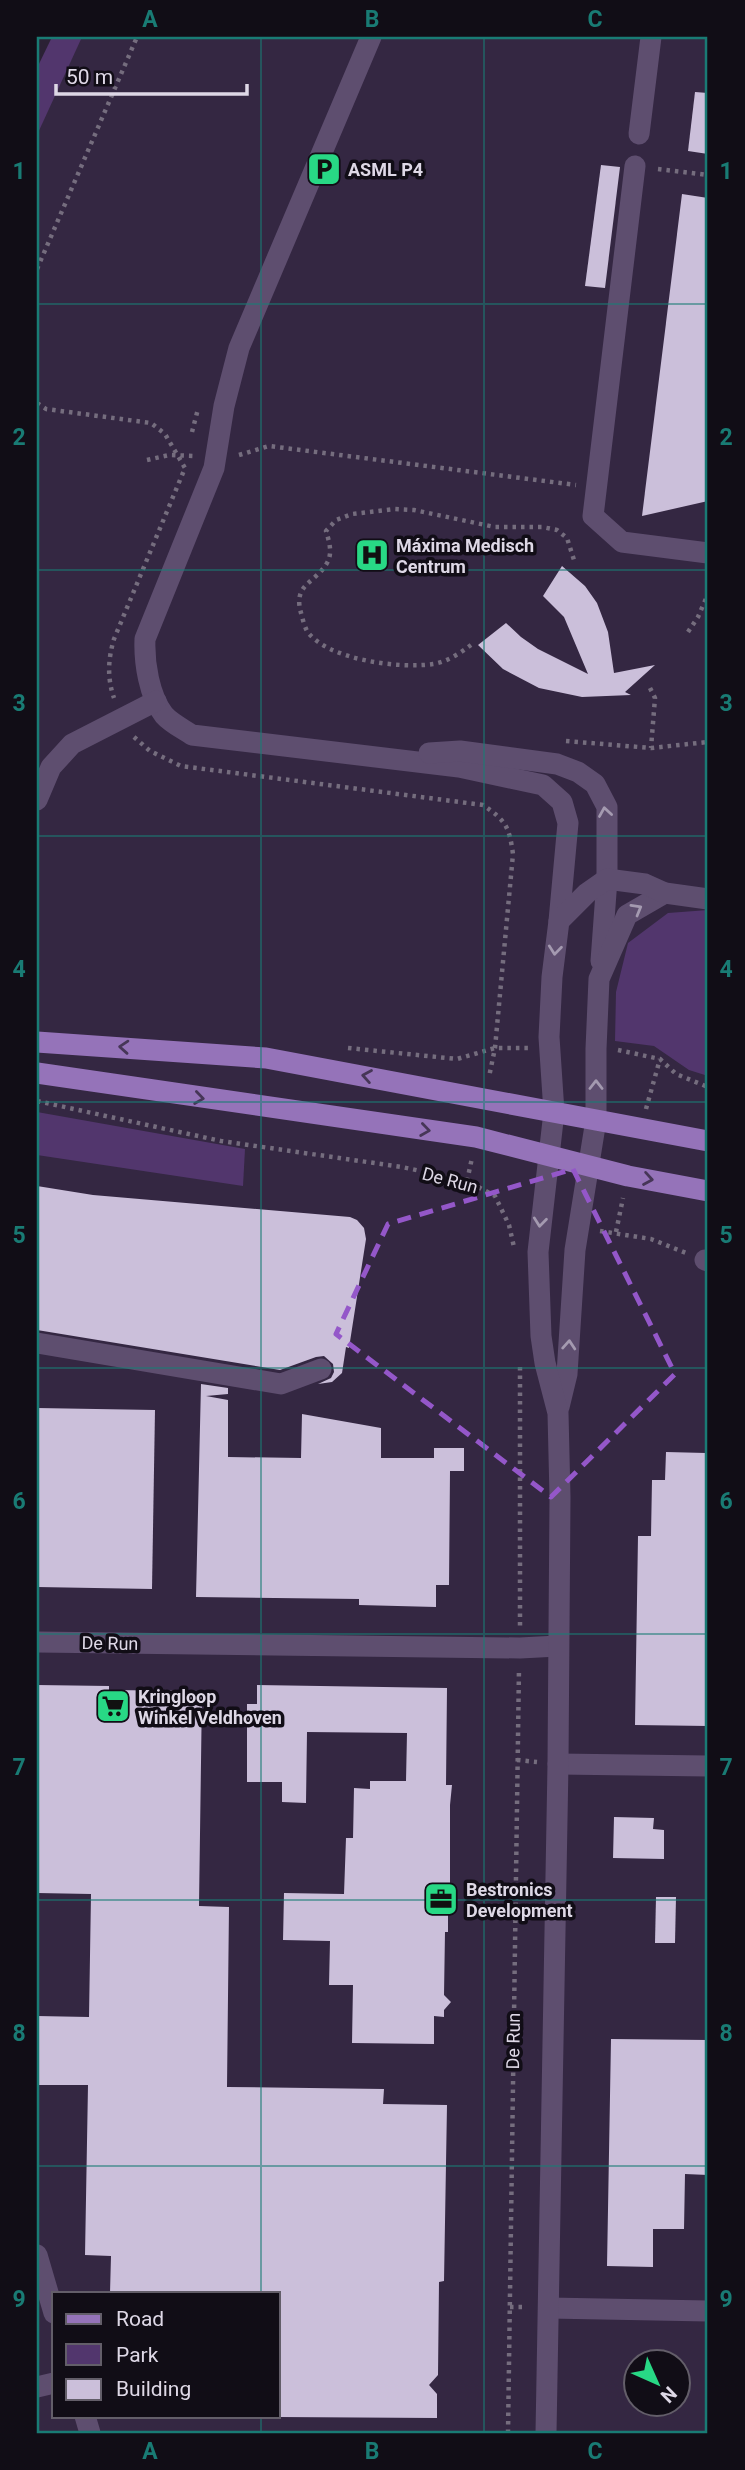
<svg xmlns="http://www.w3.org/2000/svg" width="745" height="2470" font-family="Roboto,sans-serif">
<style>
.built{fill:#342742;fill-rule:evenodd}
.green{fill:#52366d}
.building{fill:#cbbfda}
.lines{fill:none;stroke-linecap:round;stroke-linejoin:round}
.path{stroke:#756d7e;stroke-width:4.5;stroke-dasharray:3.5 5;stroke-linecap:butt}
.minor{stroke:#5e4e6f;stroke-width:21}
.major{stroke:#9573b9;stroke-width:21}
.oneway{stroke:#a49ab0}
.oneway2{stroke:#463657}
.marked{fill:none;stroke:#9457c9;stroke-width:5;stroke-dasharray:14 9;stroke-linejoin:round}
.grid{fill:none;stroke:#197b74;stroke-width:2;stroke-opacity:0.55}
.labels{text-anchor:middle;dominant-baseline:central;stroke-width:7;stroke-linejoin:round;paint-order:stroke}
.poi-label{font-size:18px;font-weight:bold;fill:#ded8e6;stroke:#110d16;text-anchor:start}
.street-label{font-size:18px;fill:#ded8e6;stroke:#110d16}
.neatline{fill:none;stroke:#197b74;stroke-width:2.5}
.grid-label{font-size:23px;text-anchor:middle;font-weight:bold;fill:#197b74}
</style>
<rect width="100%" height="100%" fill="#2b2135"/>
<path class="built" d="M72 37H708V2433H37V116ZM54 2293H278V2416H54ZM636 2362H678V2404H636Z"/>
<g class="green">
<path d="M52 37H82L37 135V68Z"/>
<path d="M708 910V1076L689 1070 654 1046 615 1041 616 992 628 943 668 913Z"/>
<path d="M37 1112 245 1149 243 1186 37 1155Z"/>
</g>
<g class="building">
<path d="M695 92 708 93V154L688 151Z"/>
<path d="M601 165 620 167 605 288 585 286Z"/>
<path d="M682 194 708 198V501L642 516Z"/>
<path d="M562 566 585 586 597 603 608 632 614 673 655 665 625 692 631 695 582 697 539 688 503 669 478 645 506 623 521 637 538 649 588 674 564 617 543 596Z"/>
<path d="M37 1186 93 1195 350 1217 357 1220 364 1228 366 1239 349 1348 346 1347 342 1373 332 1382 318 1384 331 1378 334 1372 333 1364 324 1356 316 1357 280 1370 37 1330Z"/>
<path d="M201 1384 228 1388V1394L206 1396 228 1400V1457L301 1458 302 1414 381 1428V1458H434V1448H464V1471H450L449 1585H436V1607L359 1605V1599L196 1597Z"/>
<path d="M37 1408 155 1410 152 1589 37 1587Z"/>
<path d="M666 1452 706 1453V1492H708V1726L635 1725 638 1536H651L652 1480H665Z"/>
<path d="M37 1685 109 1686V1690L202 1691 199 1906 229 1907 227 2087 384 2089 383 2104 447 2105 444 2281 439 2282 438 2375 429 2385 437 2394V2418L278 2417V2293H110L111 2256 85 2255 88 2085H37V2016L89 2017 91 1894 37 1893Z"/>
<path d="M257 1685 447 1688 446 1785H452L450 1805V1910H448V1932H445L444 1995 451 2002 444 2010V2017L434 2016V2044L352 2043 353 1985H329L330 1941 283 1940 284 1893 344 1894 346 1838H353L354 1788 370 1789V1781H406L407 1733 307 1732 306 1803 282 1802V1782H247V1704H257Z"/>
<path d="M614 1817 654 1818 653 1829 664 1830V1859L613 1858Z"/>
<path d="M656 1897H676L675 1943H655Z"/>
<path d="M611 2039 708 2040V2175L685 2174 684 2229H653V2267L607 2266Z"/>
</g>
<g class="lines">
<g class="path">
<path d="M658 169 708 175"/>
<path d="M37 269 137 37"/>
<path d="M37 403 46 409 151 423 165 434 185 468 114 639C108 659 107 678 114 698"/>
<path d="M192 432 198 409"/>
<path d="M239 455 269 446 576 485"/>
<path d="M147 460 169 455 195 456"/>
<path d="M688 632 698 617 708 594"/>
<path d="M471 645C460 653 447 662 433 664 400 669 327 660 307 631 305 627 303 621 302 616 291 584 315 584 327 563 333 553 329 541 326 531L336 520 352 514 395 509 414 510 495 527H542L557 530 567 538 574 560"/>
<path d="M650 688 655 698 651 748"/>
<path d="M134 737 150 751 181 766 483 805C506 821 509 826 513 854L495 1048 489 1077"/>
<path d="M566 741 651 748 708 742"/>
<path d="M348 1048 457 1059 495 1048H529"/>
<path d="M618 1050 660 1059 676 1074 708 1087"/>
<path d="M37 1101 221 1141 402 1167 467 1181 495 1196 509 1225 514 1247"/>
<path d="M646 1109 660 1059"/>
<path d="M467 1181 472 1158"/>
<path d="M600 1231 651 1239 686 1253"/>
<path d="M616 1232 623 1198"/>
<path d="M520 1367V1628"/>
<path d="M517 1760 537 1762"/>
<path d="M510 2307H527"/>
<path d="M508 2433 519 1668"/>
</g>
<g class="minor">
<path d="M371 37 239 348 224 406 214 468 145 639C144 662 149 696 164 715 171 723 183 729 192 735L459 767 543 785 562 802 568 823 559 921"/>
<path d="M639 134 651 37"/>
<path d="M635 166 593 516 622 542 708 553"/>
<path d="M429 753 460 751 557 764 578 772 595 784 607 807V879L601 961"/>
<path d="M37 800 51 767 72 744 156 701"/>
<path d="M705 1260 708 1261"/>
<path d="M37 1343 281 1384 321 1369"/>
<path d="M559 1407 567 1374 575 1250 596 1120V1049L599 979 627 915 665 893"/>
<path d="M37 1642 520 1648 558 1646"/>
<path d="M558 1764 708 1766"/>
<path d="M37 2255 54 2313"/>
<path d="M549 2308 708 2311"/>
<path d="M37 2387 54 2383"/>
<path d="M85 2416 90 2433"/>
<path d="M546 2433 558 1764 560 1497 558 1413 545 1363 541 1336 538 1252 554 1112 549 1037 552 977 559 921 587 893 607 879 645 884 665 893 708 899"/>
</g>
<g class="major">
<path d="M37 1042 266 1058 708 1141"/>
<path d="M37 1073 476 1137 628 1176 708 1191"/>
</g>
</g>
<defs><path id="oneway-chevron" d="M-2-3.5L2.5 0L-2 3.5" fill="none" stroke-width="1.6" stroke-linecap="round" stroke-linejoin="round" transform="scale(1.75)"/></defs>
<g class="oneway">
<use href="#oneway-chevron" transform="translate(605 812) rotate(-99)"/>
<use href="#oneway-chevron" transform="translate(637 909) rotate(-30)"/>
<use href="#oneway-chevron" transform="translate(555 950) rotate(96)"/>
<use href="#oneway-chevron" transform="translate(596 1085) rotate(-90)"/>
<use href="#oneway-chevron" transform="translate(540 1222) rotate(96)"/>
<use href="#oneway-chevron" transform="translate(569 1345) rotate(-86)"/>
</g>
<g class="oneway2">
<use href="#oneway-chevron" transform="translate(124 1047) rotate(-176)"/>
<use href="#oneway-chevron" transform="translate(367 1076) rotate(-170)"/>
<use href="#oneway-chevron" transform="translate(199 1098) rotate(8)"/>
<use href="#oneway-chevron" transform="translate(425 1130) rotate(8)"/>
<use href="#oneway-chevron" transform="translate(648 1179) rotate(10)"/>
</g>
<path class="marked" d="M573 1169 675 1374 551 1497 336 1334 388 1224Z"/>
<path class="grid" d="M261 37V2293M484 37V2433M37 304H708M37 570H708M37 836H708M37 1102H708M37 1368H708M37 1634H708M37 1900H708M37 2166H708M261 2416V2433"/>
<defs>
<g id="parking-square" transform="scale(1.75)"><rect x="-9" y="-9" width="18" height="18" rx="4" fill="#28d885" stroke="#110d16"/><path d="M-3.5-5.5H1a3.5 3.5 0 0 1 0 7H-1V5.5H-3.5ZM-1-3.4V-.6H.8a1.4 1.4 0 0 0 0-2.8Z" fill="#111"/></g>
<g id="hospital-square" transform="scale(1.75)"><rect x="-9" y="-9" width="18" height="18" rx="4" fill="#28d885" stroke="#110d16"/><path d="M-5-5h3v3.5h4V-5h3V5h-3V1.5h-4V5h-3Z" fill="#111"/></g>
<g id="supermarket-square" transform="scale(1.75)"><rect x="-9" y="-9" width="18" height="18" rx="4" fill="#28d885" stroke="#110d16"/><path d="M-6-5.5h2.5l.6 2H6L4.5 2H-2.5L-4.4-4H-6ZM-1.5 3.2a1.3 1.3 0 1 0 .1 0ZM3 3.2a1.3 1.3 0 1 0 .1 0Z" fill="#111"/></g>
<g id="office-square" transform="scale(1.75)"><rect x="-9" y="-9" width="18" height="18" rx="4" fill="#28d885" stroke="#110d16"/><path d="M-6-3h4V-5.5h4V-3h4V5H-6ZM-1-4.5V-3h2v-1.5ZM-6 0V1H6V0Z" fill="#111"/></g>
</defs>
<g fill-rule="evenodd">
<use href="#parking-square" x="324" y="169"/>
<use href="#hospital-square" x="372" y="555"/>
<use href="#supermarket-square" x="113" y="1706"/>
<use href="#office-square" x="441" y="1899"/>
</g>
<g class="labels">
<g class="poi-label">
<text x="348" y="169">ASML P4</text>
<text x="396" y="545">Máxima Medisch<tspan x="396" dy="21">Centrum</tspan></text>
<text x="138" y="1696">Kringloop<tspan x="138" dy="21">Winkel Veldhoven</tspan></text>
<text x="466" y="1889">Bestronics<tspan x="466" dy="21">Development</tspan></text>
</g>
<g class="street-label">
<text transform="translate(450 1180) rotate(15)">De Run</text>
<text transform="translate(110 1643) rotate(1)">De Run</text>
<text transform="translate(513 2041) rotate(-89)">De Run</text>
</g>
</g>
<rect width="745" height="2470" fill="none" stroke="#110d16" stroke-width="77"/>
<rect x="52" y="2292" width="228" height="126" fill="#110d16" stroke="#635e69" stroke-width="2"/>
<rect x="66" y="2314" width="35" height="10" fill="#9573b9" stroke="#635e69" stroke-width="2"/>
<text x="116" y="2326" font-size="21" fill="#ded8e6">Road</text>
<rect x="66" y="2344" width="35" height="21" fill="#52366d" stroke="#635e69" stroke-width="2"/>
<text x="116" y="2362" font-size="21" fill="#ded8e6">Park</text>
<rect x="66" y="2379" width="35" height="21" fill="#cbbfda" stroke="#635e69" stroke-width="2"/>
<text x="116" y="2396" font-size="21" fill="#ded8e6">Building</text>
<g transform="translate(657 2383) rotate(135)"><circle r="33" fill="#110d16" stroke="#635e69" stroke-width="2"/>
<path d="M0-5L12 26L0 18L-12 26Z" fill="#28d885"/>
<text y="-10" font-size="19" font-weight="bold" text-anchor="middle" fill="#ded8e6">N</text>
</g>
<path d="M56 84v10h191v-10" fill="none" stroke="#ded8e6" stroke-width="3.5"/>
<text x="66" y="84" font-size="21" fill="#ded8e6" stroke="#110d16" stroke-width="5" paint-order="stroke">50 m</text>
<rect x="38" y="38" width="668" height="2394" class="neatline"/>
<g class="grid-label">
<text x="150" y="27">A</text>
<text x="372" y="27">B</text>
<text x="595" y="27">C</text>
<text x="19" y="179">1</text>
<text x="726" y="179">1</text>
<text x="19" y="445">2</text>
<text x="726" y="445">2</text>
<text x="19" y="711">3</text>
<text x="726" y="711">3</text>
<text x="19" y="977">4</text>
<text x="726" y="977">4</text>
<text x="19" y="1243">5</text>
<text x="726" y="1243">5</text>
<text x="19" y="1509">6</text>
<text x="726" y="1509">6</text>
<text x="19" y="1775">7</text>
<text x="726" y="1775">7</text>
<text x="19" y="2041">8</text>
<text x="726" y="2041">8</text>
<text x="19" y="2307">9</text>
<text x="726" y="2307">9</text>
<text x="150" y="2459">A</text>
<text x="372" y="2459">B</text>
<text x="595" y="2459">C</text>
</g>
</svg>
